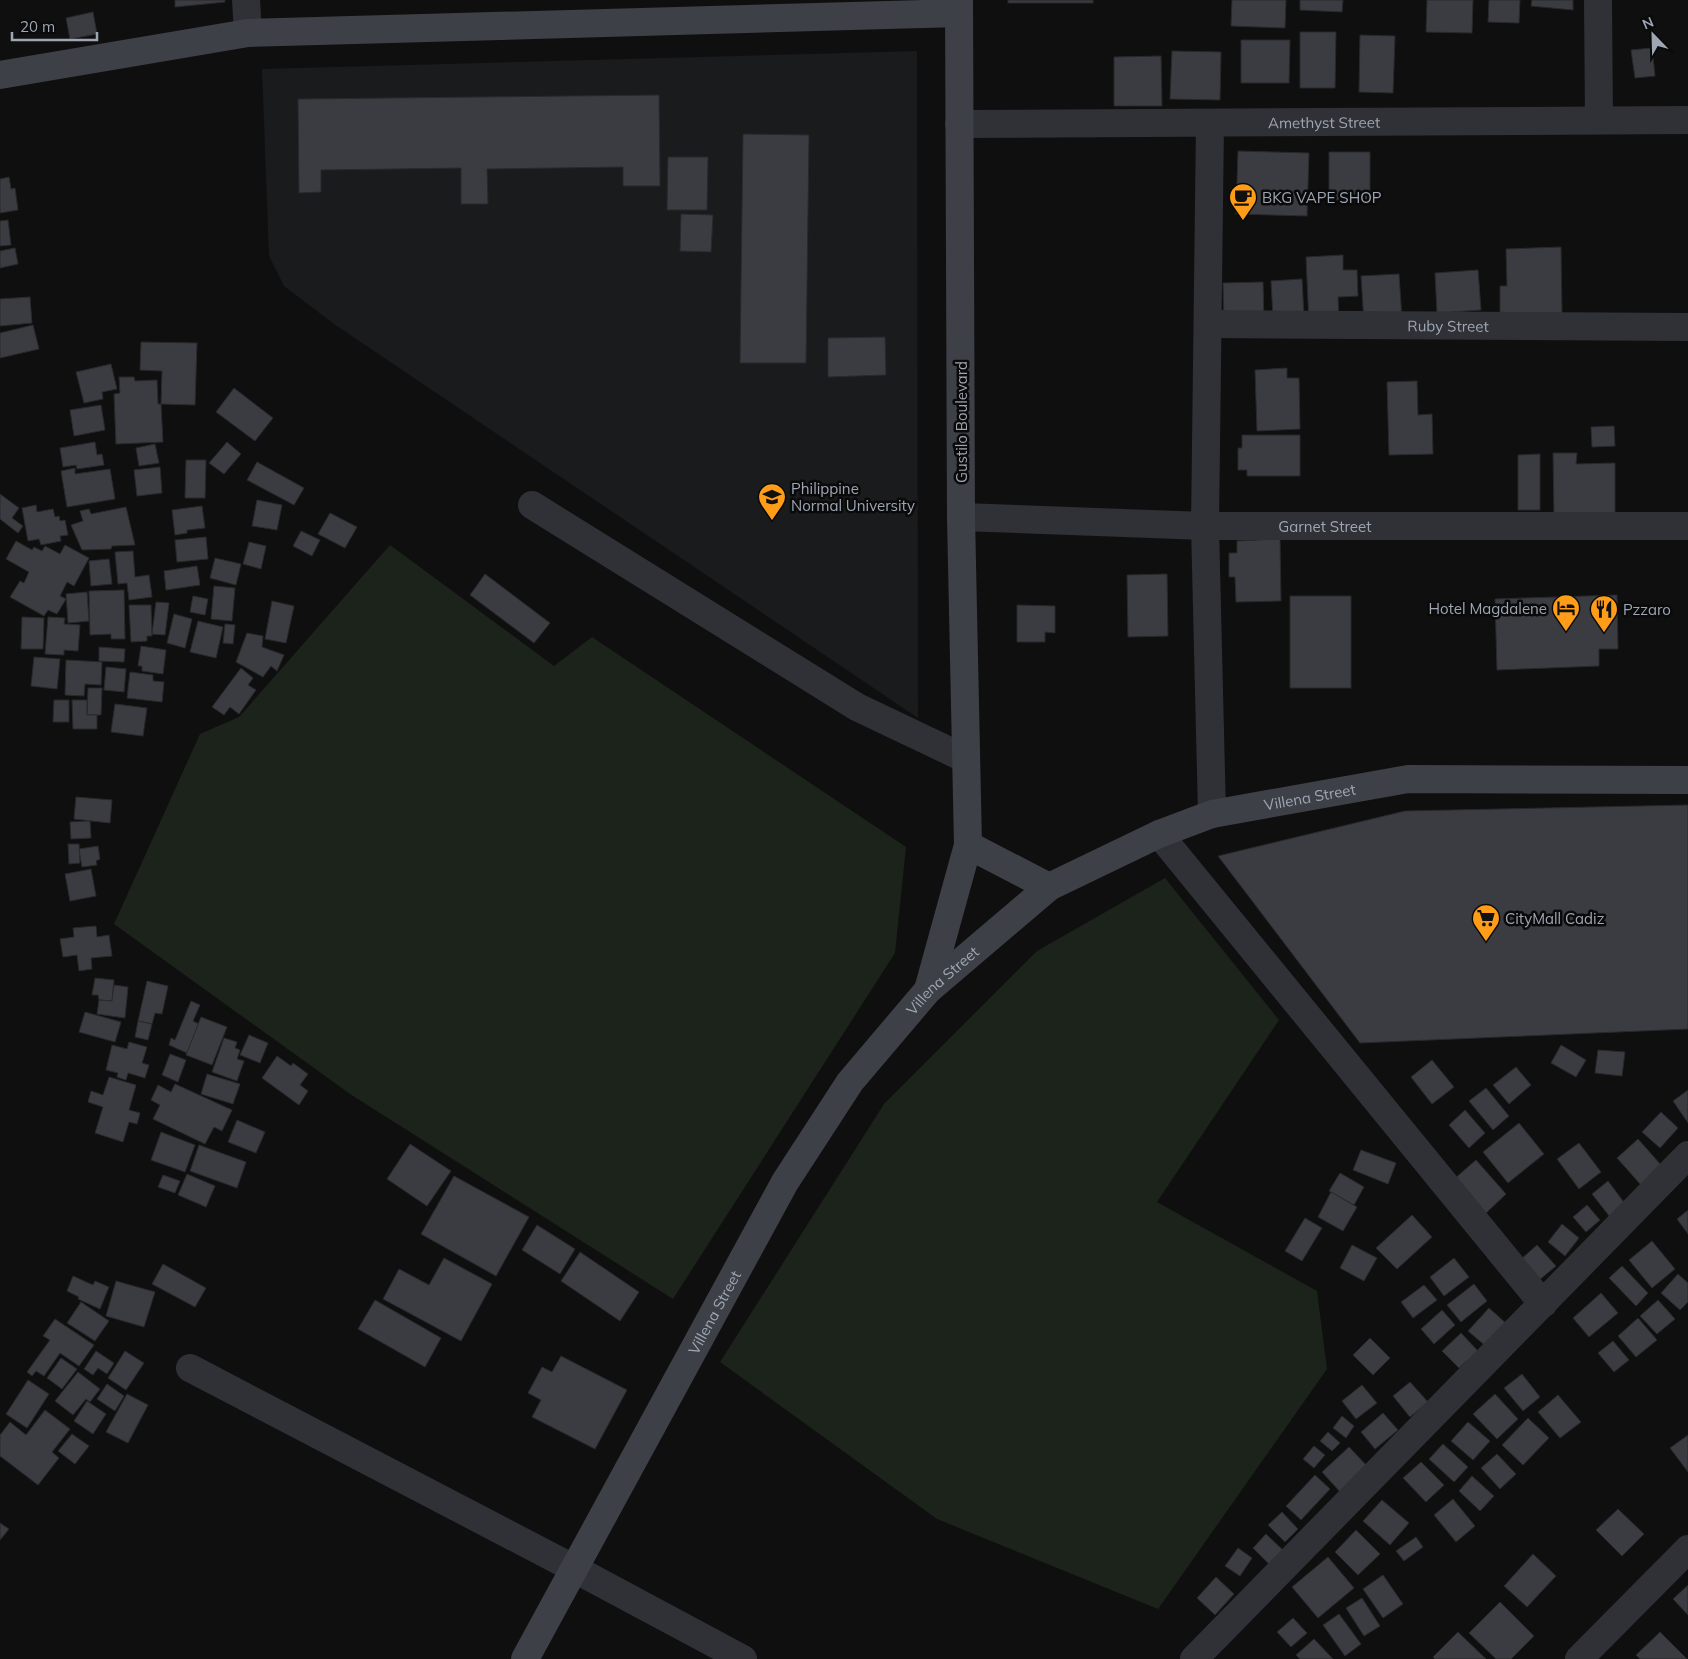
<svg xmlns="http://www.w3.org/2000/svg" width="1688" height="1659" font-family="Mulish,sans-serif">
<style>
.built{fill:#1a1b1d}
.green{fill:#1b231b}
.building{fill:#3b3c41;stroke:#29292d}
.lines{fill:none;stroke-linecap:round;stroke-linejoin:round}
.street{stroke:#303136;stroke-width:28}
.secondary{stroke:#3d4046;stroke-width:28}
.labels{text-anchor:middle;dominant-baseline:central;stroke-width:5;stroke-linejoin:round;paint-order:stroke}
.street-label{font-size:15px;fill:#9ea6b3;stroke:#0a0a0b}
.poi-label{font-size:15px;fill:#9ea6b3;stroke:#0a0a0b;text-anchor:start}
</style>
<rect width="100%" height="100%" fill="#0f0f10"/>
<path class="built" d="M917 51 918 718 334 324 284 286 269 256 262 69Z"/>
<g class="green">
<path d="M390 545 554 666 592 637 906 847 895 953 673 1299 350 1094 114 924 200 734 239 717Z"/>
<path d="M1165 878 1279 1020 1157 1202 1317 1291 1327 1369 1158 1609 937 1519 720 1362 884 1104 1037 951Z"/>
</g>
<g class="building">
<path d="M175 0H225V2L175 7Z"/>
<rect x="1008" y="0" width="85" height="3"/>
<path d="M1232 0H1286L1285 28 1231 26Z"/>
<path d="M1300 0H1343L1342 12 1300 10Z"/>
<path d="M1427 0H1473L1472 33 1426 32Z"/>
<path d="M1489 0H1520L1519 23 1488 22Z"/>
<path d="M1532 0H1573V10L1531 6Z"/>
<path d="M93 12 97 34 70 39 66 18Z"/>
<path d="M1300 32H1336L1335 88H1300Z"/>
<path d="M1360 35 1395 36 1393 93 1359 92Z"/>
<path d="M1241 40H1290L1289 83H1241Z"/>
<path d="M1652 48 1655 76 1635 78 1631 50Z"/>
<path d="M1172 51 1221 52 1220 100 1170 99Z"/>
<path d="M1161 56 1162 106H1114V57Z"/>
<path d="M659 95 660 186H623V167L487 169 488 204H461V168L321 170V192L299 193 298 99Z"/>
<path d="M743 134 809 135 806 363H740Z"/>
<path d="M1238 151 1309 153 1307 216 1236 214Z"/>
<path d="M1329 152H1370V201L1329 200Z"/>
<path d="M668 157H708L707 210H667Z"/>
<path d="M9 177 11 189 15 188 18 210 0 213V179Z"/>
<path d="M681 214 713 215 711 252 680 251Z"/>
<path d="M8 220 11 245 0 246V221Z"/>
<path d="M1561 247 1562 314 1500 316V286H1507L1506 249Z"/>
<path d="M15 248 18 264 0 268V251Z"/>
<path d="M1343 255V270H1357L1358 296 1338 297 1339 323 1309 324 1306 257Z"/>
<path d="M1478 270 1481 310 1437 313 1435 273Z"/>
<path d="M1399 274 1402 319 1364 322 1361 276Z"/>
<path d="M1302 279 1304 317 1273 318 1271 281Z"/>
<path d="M1263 282 1264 321 1224 323 1223 283Z"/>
<path d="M30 297 32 323 0 326V299Z"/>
<path d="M33 325 39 349 0 358V333Z"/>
<path d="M885 337 886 375 828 377V338Z"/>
<path d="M141 342 197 343 195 405 161 404 162 371 140 370Z"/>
<path d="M111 364 117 389 102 392 103 399 84 403 76 372Z"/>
<path d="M1287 368V378H1299L1300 429 1257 431 1255 370Z"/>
<path d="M119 377H134L135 381 157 380 158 404H161L163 442 116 444 114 394 120 393Z"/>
<path d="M1417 381 1418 415 1432 414 1433 454 1389 455 1387 382Z"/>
<path d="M234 388 273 418 255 441 216 412Z"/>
<path d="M101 405 105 430 74 436 70 410Z"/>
<path d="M1614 426 1615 446 1592 447 1591 427Z"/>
<path d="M1242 435H1300V476H1247V470H1238V448H1242Z"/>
<path d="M95 442 97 455 102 454 104 465 77 469 76 465 63 467 60 448Z"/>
<path d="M227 442 241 454 224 474 209 463Z"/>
<path d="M155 444 159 463 139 466 136 448Z"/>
<path d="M1553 453H1577L1576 464 1615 463V518H1554Z"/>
<path d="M1540 454V510H1518V455Z"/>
<path d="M186 460H206L205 498H185Z"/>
<path d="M257 462 304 488 294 505 247 480Z"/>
<path d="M160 467 162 493 137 496 134 470Z"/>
<path d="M75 468V474L110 469 115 499 67 507 61 471Z"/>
<path d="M0 494 19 508 12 518 23 526 18 533 0 519Z"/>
<path d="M257 500 282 505 277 530 252 526Z"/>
<path d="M36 505 37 512 53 509 55 517 59 516 60 521 65 520 68 535 60 536 61 541 41 545 39 539 28 541 22 508Z"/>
<path d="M202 506 205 528 187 530V533L175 535 172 510Z"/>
<path d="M126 507 135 545 112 546 111 549 82 550 71 525 83 521 80 511 89 509 91 514Z"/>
<path d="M330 513 357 527 345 548 318 534Z"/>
<path d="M301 531 320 540 312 556 293 546Z"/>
<path d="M206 537 208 559 177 562 175 540Z"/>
<path d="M1280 539 1281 601 1236 602 1235 577H1229V553H1237V541Z"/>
<path d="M16 541 32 550 34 547 42 551 45 546 60 554 65 545 89 558 74 586 67 582 60 596 66 599 57 614 48 610 44 616 10 597 20 581 24 583 29 572 6 559Z"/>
<path d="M249 542 266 546 261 569 243 564Z"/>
<path d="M133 551 135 577 149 575 152 597 129 600 127 583 118 584 115 552Z"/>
<path d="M215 558 241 564 236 585 210 578Z"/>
<path d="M109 559 112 584 91 586 89 561Z"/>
<path d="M197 566 200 585 166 590 164 571Z"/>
<path d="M485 574 550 623 534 643 470 595Z"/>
<path d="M1167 574 1168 636 1128 637 1127 575Z"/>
<path d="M214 586 235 588 232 621 211 619Z"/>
<path d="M124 590 125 639H111V634L90 635 89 591Z"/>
<path d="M87 592 89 621 68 623 66 594Z"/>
<path d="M1617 595 1618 649H1599V666L1497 670 1495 599Z"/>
<path d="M193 596 208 599 205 615 190 612Z"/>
<rect x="1290" y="596" width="61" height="92"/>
<path d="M272 601 294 606 286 643 265 639Z"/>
<path d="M156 602 169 603 165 635 152 634Z"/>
<path d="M129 605H151L152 636H147V641L131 642Z"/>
<path d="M1017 605 1055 606V633L1045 632V642H1017Z"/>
<path d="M174 614 192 619 185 648 167 643Z"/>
<path d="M22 617 44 618 43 649H21Z"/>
<path d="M48 617 65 618 64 624 80 625 78 651 64 650V655L45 654Z"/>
<path d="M198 621 223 627 216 658 190 652Z"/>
<path d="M225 624 235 625 233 644 223 643Z"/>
<path d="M247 633 263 636 262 647 284 655 277 671 271 666 263 677 236 662Z"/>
<path d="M141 646 166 650 163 674 142 671V666H138Z"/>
<path d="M99 647 125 649 124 662 99 661Z"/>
<path d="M34 657 60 659 57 689 31 686Z"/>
<path d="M66 660 102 662 101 685 85 684 84 696 65 695Z"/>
<path d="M106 667 126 669 124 692 104 690Z"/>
<path d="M241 668 253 678 248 685 256 690 239 714 230 707 224 715 212 707Z"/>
<path d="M130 672 153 675V681L164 682 162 702 127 698Z"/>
<path d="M88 688H102L101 715H87Z"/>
<path d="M54 700H69V722H53Z"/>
<path d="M72 700H87V715H97V729H73Z"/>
<path d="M115 704 147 708 143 736 111 732Z"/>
<path d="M76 797 112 800 110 823 74 819Z"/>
<path d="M1688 805V1029L1360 1043 1218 856 1405 811Z"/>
<path d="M90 821 91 838 71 839 70 822Z"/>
<path d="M68 844H79L80 863 69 864Z"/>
<path d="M98 846 100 859 96 861 97 865 82 867 79 849Z"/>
<path d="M91 869 96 896 70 901 65 874Z"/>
<path d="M96 926 97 937 109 935 112 956 91 958 92 969 79 971 77 955 63 957 60 939 74 937 73 928Z"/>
<path d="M95 978 114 980 112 1001 99 1000 98 995H92Z"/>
<path d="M147 981 168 986 162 1014 155 1013 152 1024 138 1021Z"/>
<path d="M114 985 128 987 125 1018 97 1014 99 1000 112 1001Z"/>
<path d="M191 1001 200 1005 193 1021 199 1024 187 1053 169 1045 171 1038 175 1040Z"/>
<path d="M85 1012 121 1022 115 1042 79 1032Z"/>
<path d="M201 1017 227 1027 212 1065 186 1055Z"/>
<path d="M138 1021 152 1024 148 1040 135 1037Z"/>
<path d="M249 1035 268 1043 260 1063 240 1055Z"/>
<path d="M224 1038 237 1042 235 1048 240 1050 237 1059 244 1061 237 1081 212 1072Z"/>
<path d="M129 1042 147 1047 142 1063 149 1065 145 1078 128 1073 126 1080 117 1077 118 1073 106 1070 112 1045 127 1049Z"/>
<path d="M1561 1045 1586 1060 1576 1077 1551 1063Z"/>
<path d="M1598 1050 1625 1052 1622 1076 1595 1073Z"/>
<path d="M170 1054 186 1060 178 1082 162 1075Z"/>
<path d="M277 1056 291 1066 293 1063 308 1074 300 1085 308 1091 299 1105 262 1078Z"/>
<path d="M1432 1060 1454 1087 1432 1104 1411 1077Z"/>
<path d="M1516 1067 1531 1085 1509 1104 1493 1085Z"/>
<path d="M207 1074 240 1084 233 1104 201 1094Z"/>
<path d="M109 1077 136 1085 129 1110 140 1113 137 1124 129 1122 123 1142 95 1133 103 1107 88 1102 91 1091 103 1095Z"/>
<path d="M175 1084 232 1110 222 1131 214 1127 205 1144 153 1119 160 1105 151 1100 158 1085 171 1092Z"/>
<path d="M1486 1088 1509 1116 1493 1130 1469 1101Z"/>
<path d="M1688 1090V1123L1673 1101Z"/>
<path d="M1465 1110 1485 1133 1469 1148 1449 1125Z"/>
<path d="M1661 1112 1678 1128 1660 1148 1642 1132Z"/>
<path d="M237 1120 265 1132 256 1153 228 1142Z"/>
<path d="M1519 1123 1544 1154 1508 1183 1483 1152Z"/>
<path d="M161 1132 195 1145 185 1172 151 1160Z"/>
<path d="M1638 1139 1662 1166 1641 1185 1617 1158Z"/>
<path d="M1579 1143 1601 1172 1579 1189 1557 1159Z"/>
<path d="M410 1144 451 1171 427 1206 387 1179Z"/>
<path d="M199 1145 246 1162 237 1188 190 1171Z"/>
<path d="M1361 1150 1396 1163 1388 1184 1353 1170Z"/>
<path d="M1476 1160 1506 1194 1484 1215 1453 1180Z"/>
<path d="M1340 1173 1364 1187 1354 1205 1329 1191Z"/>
<path d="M187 1174 215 1186 206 1207 178 1195Z"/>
<path d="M163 1175 180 1181 175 1193 158 1187Z"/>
<path d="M454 1176 529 1217 496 1276 421 1234Z"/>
<path d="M1608 1181 1626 1205 1610 1217 1592 1194Z"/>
<path d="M1331 1192 1357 1207 1343 1231 1318 1217Z"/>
<path d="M1587 1205 1600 1220 1586 1232 1573 1217Z"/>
<path d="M1688 1210V1234L1677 1219Z"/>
<path d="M1412 1215 1432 1237 1397 1269 1376 1248Z"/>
<path d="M1305 1218 1322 1228 1302 1261 1285 1251Z"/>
<path d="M1562 1224 1579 1238 1565 1256 1548 1242Z"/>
<path d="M537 1225 575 1249 560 1274 522 1250Z"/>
<path d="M1652 1241 1675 1269 1652 1288 1629 1260Z"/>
<path d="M1352 1245 1377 1258 1364 1281 1340 1268Z"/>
<path d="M1537 1245 1556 1266 1538 1281 1520 1260Z"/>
<path d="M580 1252 639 1292 620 1321 561 1281Z"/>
<path d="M444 1258 492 1284 461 1341 383 1299 399 1269 429 1285Z"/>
<path d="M1454 1258 1469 1277 1444 1296 1430 1277Z"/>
<path d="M163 1264 206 1288 195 1307 152 1284Z"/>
<path d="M1622 1266 1648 1293 1636 1306 1609 1278Z"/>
<path d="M1678 1274 1688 1283V1302L1680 1310 1661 1293Z"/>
<path d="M73 1276 93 1285 95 1281 109 1287 100 1309 78 1299 79 1297 67 1291Z"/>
<path d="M116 1281 155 1292 144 1327 106 1316Z"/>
<path d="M1474 1284 1487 1301 1461 1322 1447 1305Z"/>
<path d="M1424 1285 1437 1300 1413 1318 1401 1302Z"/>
<path d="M1601 1293 1618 1313 1589 1337 1573 1318Z"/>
<path d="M375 1300 441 1338 425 1367 358 1329Z"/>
<path d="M1658 1300 1675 1319 1657 1334 1640 1316Z"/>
<path d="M81 1302 109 1321 95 1341 67 1323Z"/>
<path d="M1489 1308 1509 1326 1488 1348 1468 1331Z"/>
<path d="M1442 1310 1455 1325 1434 1344 1421 1329Z"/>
<path d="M1638 1318 1657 1340 1636 1357 1618 1336Z"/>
<path d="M55 1319 94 1345 79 1366 60 1353 44 1376 36 1371 32 1376 27 1372 50 1340 43 1336Z"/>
<path d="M1461 1333 1478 1351 1459 1368 1442 1351Z"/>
<path d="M1370 1338 1390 1358 1373 1375 1353 1355Z"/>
<path d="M1613 1341 1629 1360 1614 1372 1598 1353Z"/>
<path d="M96 1351 114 1363 107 1374 98 1368 93 1375 84 1369Z"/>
<path d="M125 1351 144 1363 126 1390 108 1378Z"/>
<path d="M561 1356 627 1390 595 1449 532 1417 541 1400 528 1393 542 1367 552 1372Z"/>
<path d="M61 1358 77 1369 62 1389 47 1378Z"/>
<path d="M78 1372 100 1389 90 1402 86 1399 73 1415 55 1401Z"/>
<path d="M1522 1374 1540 1397 1523 1411 1504 1388Z"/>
<path d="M28 1380 49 1394 27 1428 6 1414Z"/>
<path d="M1410 1382 1428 1402 1410 1417 1393 1396Z"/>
<path d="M107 1384 124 1396 115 1411 97 1399Z"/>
<path d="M1362 1385 1377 1403 1356 1419 1342 1401Z"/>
<path d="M127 1394 148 1405 128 1443 106 1432Z"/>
<path d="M1495 1394 1518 1419 1497 1439 1473 1414Z"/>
<path d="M1558 1395 1581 1422 1560 1438 1538 1412Z"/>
<path d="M87 1401 106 1414 93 1434 74 1421Z"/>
<path d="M45 1410 70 1429 52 1452 59 1458 38 1485 0 1456V1435L10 1422 26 1435Z"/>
<path d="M1383 1413 1398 1430 1375 1449 1361 1432Z"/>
<path d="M1342 1416 1354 1426 1346 1438 1333 1428Z"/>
<path d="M1528 1418 1549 1438 1523 1465 1502 1445Z"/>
<path d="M1468 1422 1490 1441 1473 1460 1451 1441Z"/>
<path d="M1328 1432 1340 1443 1332 1451 1320 1441Z"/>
<path d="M72 1434 89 1446 75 1464 58 1451Z"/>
<path d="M1688 1435V1472L1670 1448Z"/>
<path d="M1443 1444 1468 1467 1454 1482 1429 1459Z"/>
<path d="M1314 1446 1325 1455 1314 1468 1303 1459Z"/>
<path d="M1349 1447 1369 1468 1342 1494 1322 1472Z"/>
<path d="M1497 1454 1516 1474 1500 1489 1481 1468Z"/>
<path d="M1421 1462 1444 1485 1426 1502 1403 1478Z"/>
<path d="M1315 1475 1330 1489 1301 1520 1286 1506Z"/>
<path d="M1472 1476 1494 1496 1480 1511 1459 1491Z"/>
<path d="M1453 1499 1475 1526 1456 1542 1434 1515Z"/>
<path d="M1382 1500 1409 1523 1390 1545 1363 1521Z"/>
<path d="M1618 1509 1644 1534 1622 1556 1596 1530Z"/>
<path d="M1282 1512 1298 1529 1285 1542 1268 1525Z"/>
<path d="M0 1523 9 1529 0 1540Z"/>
<path d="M1356 1530 1380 1554 1358 1575 1335 1552Z"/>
<path d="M1266 1534 1286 1553 1272 1567 1253 1548Z"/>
<path d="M1416 1537 1423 1547 1404 1561 1396 1551Z"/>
<path d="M1238 1548 1252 1558 1240 1576 1225 1566Z"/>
<path d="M1533 1554 1556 1576 1527 1607 1504 1586Z"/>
<path d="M1328 1557 1354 1588 1318 1618 1292 1587Z"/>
<path d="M1383 1575 1403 1604 1383 1618 1363 1589Z"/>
<path d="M1216 1577 1234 1594 1215 1615 1197 1598Z"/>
<path d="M1688 1585V1615L1673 1599Z"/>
<path d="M1362 1598 1380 1626 1364 1636 1346 1608Z"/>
<path d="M1500 1602 1534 1636 1511 1659H1496L1469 1633Z"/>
<path d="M1339 1614 1361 1644 1345 1656 1323 1625Z"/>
<path d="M1293 1618 1307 1633 1291 1647 1277 1632Z"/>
<path d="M1458 1632 1486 1659H1435L1433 1657Z"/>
<path d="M1660 1632 1687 1659H1640L1636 1655Z"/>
<path d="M1314 1639 1333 1659H1300L1296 1655Z"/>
</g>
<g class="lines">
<g class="street">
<path d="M246 0 248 33"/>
<path d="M1598 0 1599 120"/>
<path d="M1210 123 1205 526 1212 814"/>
<path id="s1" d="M959 124 1688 120"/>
<path id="s2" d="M1209 324 1688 327"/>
<path d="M532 505 857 707 966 759"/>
<path id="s3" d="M961 517 1205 526H1688"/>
<path d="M1159 834 1543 1304"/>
<path d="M190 1368 573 1568 743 1659"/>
<path d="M1194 1659 1688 1155"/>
<path d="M1579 1659 1688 1549"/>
</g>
<g class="secondary">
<path d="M0 75 248 33 959 13"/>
<path d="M968 845 1049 887"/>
<path d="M928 990 968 845 961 517 959 0"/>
<path id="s4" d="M525 1659 785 1182 850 1082 928 990 1049 887 1159 834 1212 814 1408 779 1688 780"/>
</g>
</g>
<defs>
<g id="cafe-pin" transform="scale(1.4375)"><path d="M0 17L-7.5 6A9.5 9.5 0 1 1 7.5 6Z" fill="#ff9c18" stroke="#0a0a0b"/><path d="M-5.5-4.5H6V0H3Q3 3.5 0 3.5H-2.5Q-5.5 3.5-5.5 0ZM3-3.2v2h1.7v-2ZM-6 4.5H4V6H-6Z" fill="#111"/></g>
<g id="university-pin" transform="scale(1.4375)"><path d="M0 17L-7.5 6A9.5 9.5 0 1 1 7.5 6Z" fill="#ff9c18" stroke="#0a0a0b"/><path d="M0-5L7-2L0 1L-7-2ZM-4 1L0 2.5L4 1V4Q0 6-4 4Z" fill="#111"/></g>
<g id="hotel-pin" transform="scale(1.4375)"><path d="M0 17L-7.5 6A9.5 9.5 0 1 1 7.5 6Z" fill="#ff9c18" stroke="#0a0a0b"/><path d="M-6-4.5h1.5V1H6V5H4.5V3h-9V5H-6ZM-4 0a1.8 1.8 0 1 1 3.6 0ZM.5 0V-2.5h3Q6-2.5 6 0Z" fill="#111"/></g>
<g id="restaurant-pin" transform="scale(1.4375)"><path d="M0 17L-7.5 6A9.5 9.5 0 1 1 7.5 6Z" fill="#ff9c18" stroke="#0a0a0b"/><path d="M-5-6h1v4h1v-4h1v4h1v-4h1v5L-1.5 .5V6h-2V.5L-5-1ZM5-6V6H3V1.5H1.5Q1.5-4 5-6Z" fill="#111"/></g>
<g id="supermarket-pin" transform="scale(1.4375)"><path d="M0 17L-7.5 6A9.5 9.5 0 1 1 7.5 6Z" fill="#ff9c18" stroke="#0a0a0b"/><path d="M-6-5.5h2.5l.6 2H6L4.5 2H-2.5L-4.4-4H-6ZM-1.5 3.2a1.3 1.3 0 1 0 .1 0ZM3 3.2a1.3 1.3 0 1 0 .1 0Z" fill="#111"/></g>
</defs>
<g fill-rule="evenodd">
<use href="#cafe-pin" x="1243" y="197"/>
<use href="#university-pin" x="772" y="497"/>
<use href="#hotel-pin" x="1566" y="608"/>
<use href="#restaurant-pin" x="1604" y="609"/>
<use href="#supermarket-pin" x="1486" y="918"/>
</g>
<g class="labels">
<g class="street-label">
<text stroke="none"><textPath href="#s1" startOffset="365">Amethyst Street</textPath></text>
<text stroke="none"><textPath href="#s2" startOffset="239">Ruby Street</textPath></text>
<text transform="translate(961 422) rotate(-90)">Gustilo Boulevard</text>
<text stroke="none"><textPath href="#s3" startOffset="364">Garnet Street</textPath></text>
<text stroke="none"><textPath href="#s4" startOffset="1220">Villena Street</textPath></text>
<text stroke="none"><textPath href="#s4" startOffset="800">Villena Street</textPath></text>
<text stroke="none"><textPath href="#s4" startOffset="395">Villena Street</textPath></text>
</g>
<g class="poi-label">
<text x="1262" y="197">BKG VAPE SHOP</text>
<text x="791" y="488">Philippine<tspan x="791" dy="17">Normal University</tspan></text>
<text x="1547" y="608" text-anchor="end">Hotel Magdalene</text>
<text x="1623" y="609">Pzzaro</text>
<text x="1505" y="918">CityMall Cadiz</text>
</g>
</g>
<g transform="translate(1653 35) rotate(337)" stroke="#0a0a0b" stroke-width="4" paint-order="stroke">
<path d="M0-4L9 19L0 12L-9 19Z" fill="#9ea6b3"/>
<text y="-8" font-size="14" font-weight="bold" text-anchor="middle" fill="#9ea6b3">N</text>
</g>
<path d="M12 32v8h85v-8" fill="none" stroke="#9ea6b3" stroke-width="2.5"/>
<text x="20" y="32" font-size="15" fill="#9ea6b3" stroke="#0a0a0b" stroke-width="4" paint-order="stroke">20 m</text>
</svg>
